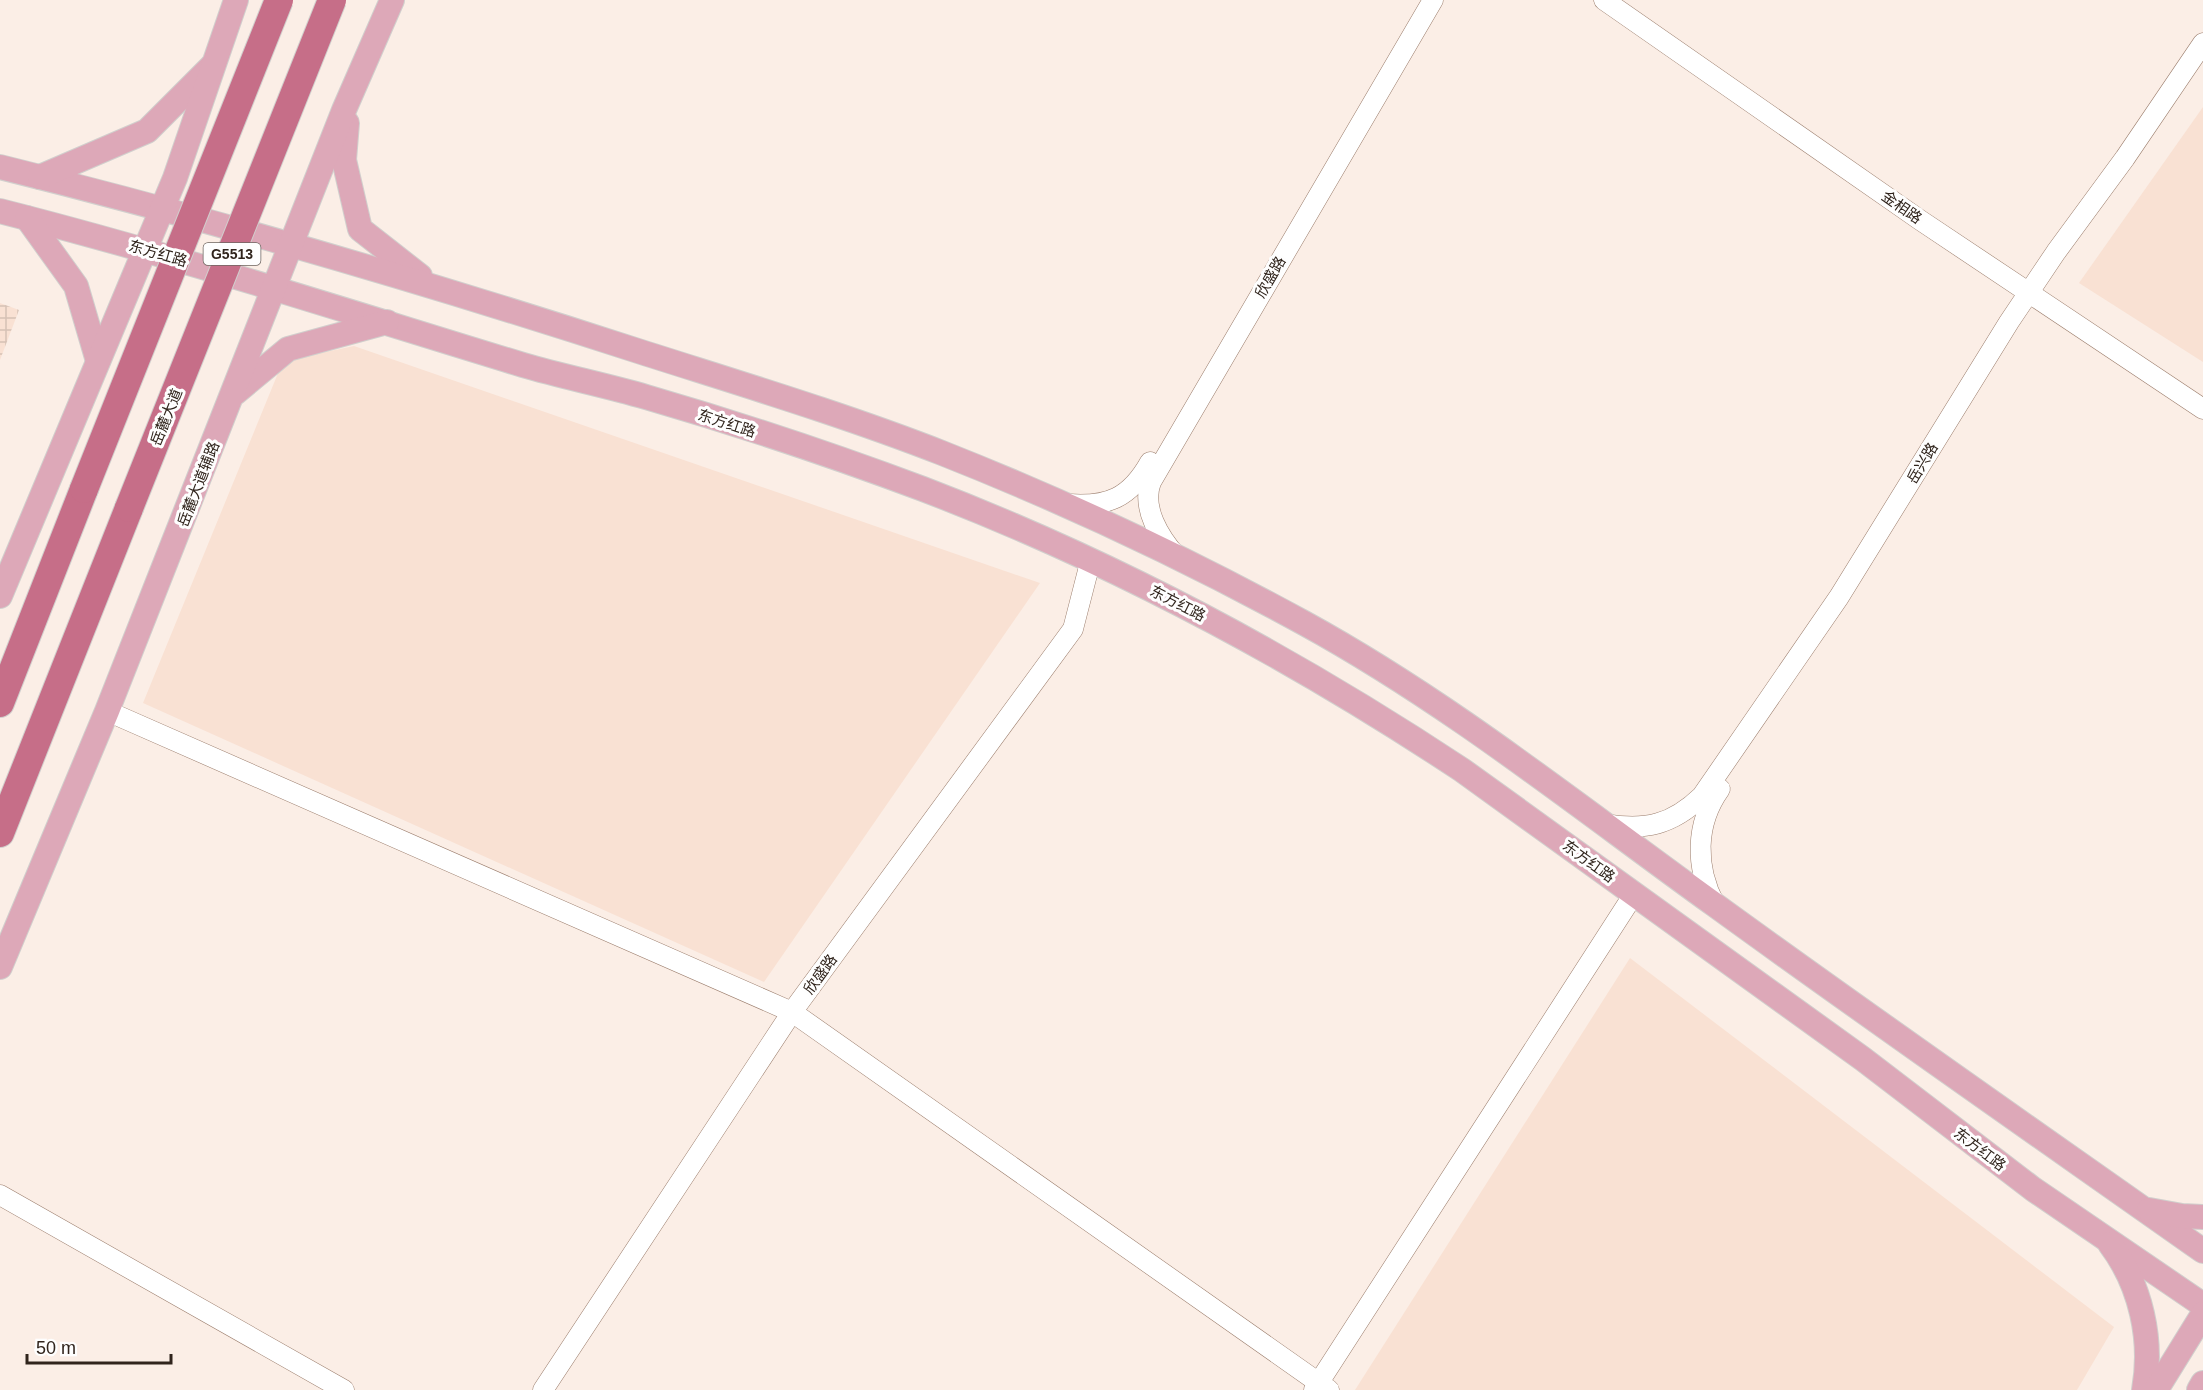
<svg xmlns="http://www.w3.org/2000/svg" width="2203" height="1390" font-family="Arial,'Noto Sans SC',sans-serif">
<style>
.built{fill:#f9e1d3}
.industrial{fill:url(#industrial-grid)}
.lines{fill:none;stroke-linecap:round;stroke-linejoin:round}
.minor-casing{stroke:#9a7c6b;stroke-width:21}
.major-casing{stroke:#d1cfcd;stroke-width:26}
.highway-casing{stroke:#d1cfcd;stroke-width:30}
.minor{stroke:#fff;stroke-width:20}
.major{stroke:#dda8b8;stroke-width:24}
.highway{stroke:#c66e88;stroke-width:28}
.highway-bridge-casing{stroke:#d1cfcd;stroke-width:30;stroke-linecap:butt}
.highway-bridge{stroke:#c66e88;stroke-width:28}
.labels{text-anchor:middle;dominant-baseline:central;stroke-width:6;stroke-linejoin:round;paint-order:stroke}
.shield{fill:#fefefe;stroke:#6e6560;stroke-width:1.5}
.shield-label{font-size:14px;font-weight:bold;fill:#30241c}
.street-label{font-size:15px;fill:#30241c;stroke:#fefefe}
</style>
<defs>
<pattern id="industrial-grid" width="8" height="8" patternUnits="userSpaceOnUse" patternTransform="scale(1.5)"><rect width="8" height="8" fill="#f9e1d3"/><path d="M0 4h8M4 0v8" fill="none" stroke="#d6c1b5"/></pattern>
</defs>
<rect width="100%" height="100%" fill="#fbeee6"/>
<g class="built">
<path d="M2203 107V362L2079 283Z"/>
<path d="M354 346 1040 583 764 982 143 703 283 361Z"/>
<path d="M1630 958 2114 1327 2077 1390H1355Z"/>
</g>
<path class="industrial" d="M0 303 19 310 0 360Z"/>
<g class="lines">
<g class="minor-casing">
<g id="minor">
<path d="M1604 0 1920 220 2203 409"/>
<path d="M1068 504C1108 507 1130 498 1150 462"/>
<path d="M1177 557C1160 538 1141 508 1151 482L1433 0"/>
<path d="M107 711 792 1012 1329 1390"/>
<path d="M1605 824C1645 831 1672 825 1702 796L1839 597 2009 322 2056 252 2125 158 2203 43"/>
<path d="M1715 905C1695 867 1695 824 1720 789"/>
<path d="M0 1195 344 1390"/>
<path d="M543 1390 792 1012 1073 629 1091 559"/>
<path d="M1314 1390 1634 894"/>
</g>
</g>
<g class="major-casing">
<g id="major">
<path d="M347 123 344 160 360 229 420 276"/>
<path d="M0 167C214 220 425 282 635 350 738 383 842 414 942 453 1066 502 1187 559 1304 623 1450 703 1580 808 1715 905 1876 1022 2040 1136 2203 1251"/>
<path d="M40 177 147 131 212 66"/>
<path d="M0 211C177 256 349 312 523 365 564 377 605 385 646 397 739 424 832 455 923 489 1114 562 1293 658 1462 770L1863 1059 2033 1189 2203 1305"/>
<path d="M27 218 76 286 98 361"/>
<path d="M235 393 288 349 387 322"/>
<path d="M0 596 175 178 236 0"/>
<path d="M0 967 107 711 344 110 392 0"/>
<path d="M2149 1210 2182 1216 2203 1217"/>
<path d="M2110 1244C2141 1285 2153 1340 2144 1390"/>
<path d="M2156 1390 2203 1314"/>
<path d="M2199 1390 2203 1383"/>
</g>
</g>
<g class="highway-casing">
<g id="highway">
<path d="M0 703 84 489"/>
<path d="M0 833 129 508"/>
</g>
</g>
<use href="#minor" class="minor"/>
<use href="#major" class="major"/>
<use href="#highway" class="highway"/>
<g class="highway-bridge-casing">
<g id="highway-bridge">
<path d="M84 489 279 0"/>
<path d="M129 508 332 0"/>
</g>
</g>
<use href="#highway-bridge" class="highway-bridge"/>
</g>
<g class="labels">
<rect class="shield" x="203.5" y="243" width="57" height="22" rx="4.5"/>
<g class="shield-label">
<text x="232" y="254">G5513</text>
</g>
<g class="street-label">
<text transform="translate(1902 207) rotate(35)">金相路</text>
<text transform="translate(158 253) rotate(16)">东方红路</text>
<text transform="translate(1270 277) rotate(-60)">欣盛路</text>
<text transform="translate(166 417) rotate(-68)">岳麓大道</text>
<text transform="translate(727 423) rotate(18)">东方红路</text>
<text transform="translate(1922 463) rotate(-59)">岳兴路</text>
<text transform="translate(198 484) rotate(-69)">岳麓大道辅路</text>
<text transform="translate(1178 603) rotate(27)">东方红路</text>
<text transform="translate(1589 861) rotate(36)">东方红路</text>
<text transform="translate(820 974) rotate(-54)">欣盛路</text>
<text transform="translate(1980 1149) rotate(37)">东方红路</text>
</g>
</g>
<path d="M27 1354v9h144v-9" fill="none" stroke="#30241c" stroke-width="3"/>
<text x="36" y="1354" font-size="18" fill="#30241c" stroke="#fefefe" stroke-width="4.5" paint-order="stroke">50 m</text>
</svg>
